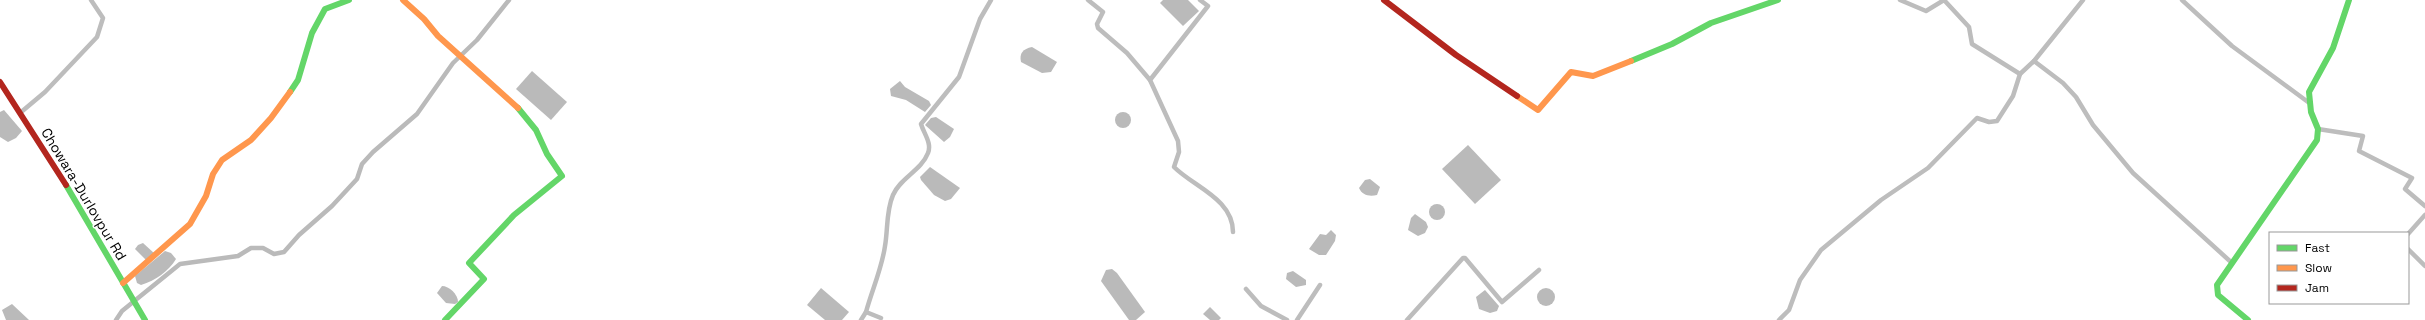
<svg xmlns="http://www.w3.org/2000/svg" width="2425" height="320" font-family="'Space Grotesk',sans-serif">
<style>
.water{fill:#bababa}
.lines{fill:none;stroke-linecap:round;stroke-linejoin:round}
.canal{stroke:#bababa;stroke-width:4.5}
.street{stroke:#bdbdbd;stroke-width:4.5}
.fast{stroke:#63d668;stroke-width:6}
.slow{stroke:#ff974d;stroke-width:6}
.jam{stroke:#b3261e;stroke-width:6}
.labels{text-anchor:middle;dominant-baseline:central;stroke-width:3;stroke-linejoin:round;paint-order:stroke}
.street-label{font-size:14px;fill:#000;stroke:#fff}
</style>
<rect width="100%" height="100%" fill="#fff"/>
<g class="water">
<path d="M1163 0H1188L1199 11 1183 26 1160 3Z"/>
<path d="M1032 47 1057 62 1051 72 1042 73 1021 62C1019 53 1023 49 1032 47Z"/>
<path d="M532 71 567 102 551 120 516 89Z"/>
<path d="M900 81 905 87 929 101 931 105 925 112 906 100 891 96 890 89Z"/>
<path d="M4 110 22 131 16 138 8 142 0 137V112Z"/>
<circle cx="1123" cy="120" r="8"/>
<path d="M936 117 954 129 950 137 944 142 925 125 931 118Z"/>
<path d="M1468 145 1501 180 1475 204 1442 169Z"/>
<path d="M930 167 960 188 951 199 945 201 934 195 921 180 920 177Z"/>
<path d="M1370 179 1380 187 1377 195C1369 197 1362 195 1359 188L1365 180Z"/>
<circle cx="1437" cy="212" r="8"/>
<path d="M1415 214 1426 222 1428 227 1425 233 1418 236 1408 230 1411 218Z"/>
<path d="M1331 230 1336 235 1335 241 1326 255H1319L1309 249 1320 234 1326 235Z"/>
<path d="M143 243 155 254 147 261 135 249 138 245Z"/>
<path d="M165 251 171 253 176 259C168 272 156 280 141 285L137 283 135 276Z"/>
<path d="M1112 269 1117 273 1145 312 1136 320H1129L1101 281 1106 270Z"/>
<path d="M1293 271 1306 280V285L1296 287 1286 279 1287 273Z"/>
<path d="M442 286C449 286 458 294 458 302L455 304 446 303 437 293Z"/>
<path d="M821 288 849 312 842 320H825L807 305Z"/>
<circle cx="1546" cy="297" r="9"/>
<path d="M1485 290 1499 306 1497 311 1490 313 1479 309 1476 297Z"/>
<path d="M12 304 29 320H6L2 310Z"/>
<path d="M1210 307 1221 318 1219 320H1210L1203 314Z"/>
</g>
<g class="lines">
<path class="canal" d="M116 320 122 311 180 264 238 256 251 248H263L274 254 284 252 299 235 332 206 357 179 362 164 373 152 417 114 453 63 477 40 509 0"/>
<g class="street">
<path d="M1088 0 1103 12 1097 24 1098 28 1127 53 1150 80"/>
<path d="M1200 0 1208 6 1150 80 1178 141 1179 152 1174 167C1194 187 1233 199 1233 232"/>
<path d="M1900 0 1926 11 1944 0 1969 27 1972 44 2020 74 2034 61"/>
<path d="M2083 0 2034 61 2063 83 2076 97 2093 125 2133 173 2232 263"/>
<path d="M2182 0 2232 46 2308 102"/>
<path d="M20 113 45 92 97 37 103 18 91 0"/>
<path d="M2318 129 2363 136 2359 151 2412 178 2405 189 2425 206"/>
<path d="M2408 234 2425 215"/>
<path d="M2408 249 2425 266"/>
<path d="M1246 289 1261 306 1287 320"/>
<path d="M866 312 881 318"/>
<path d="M861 320 866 312C872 290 882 268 885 246 888 229 886 211 893 195 901 177 921 171 928 153 932 143 924 134 921 124L959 77 980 19 991 0"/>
<path d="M1297 320 1320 285"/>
<path d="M1407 320 1463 258H1465L1502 302 1539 270"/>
<path d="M1779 320 1789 310 1800 280 1821 250 1881 200 1928 168 1977 118 1989 122 1997 121 2013 96 2020 74"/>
</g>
<g class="fast">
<path d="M1631 61 1672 44 1711 23 1778 0"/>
<path d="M290 92 298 80 312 33 325 9 349 0"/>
<path d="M66 185 145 320"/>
<path d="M445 320 484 279 469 263 514 215 562 176 547 154 536 130 518 108"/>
<path d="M2248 320 2218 295 2217 285 2317 140 2318 129 2311 112 2309 92 2333 48 2349 0"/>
</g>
<g class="slow">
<path d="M403 0 424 19 438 36 518 108"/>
<path d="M1517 96 1538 110 1571 72 1593 76 1631 61"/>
<path d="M123 283 190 224 206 196 213 174 222 160 251 140 271 118 290 92"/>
</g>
<g class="jam">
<path d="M1384 0 1456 55 1517 96"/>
<path d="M0 82 66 185"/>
</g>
</g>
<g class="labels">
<g class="street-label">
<text transform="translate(84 194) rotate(59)">Chowara-Durlovpur Rd</text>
</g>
</g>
<rect x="2269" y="232" width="140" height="72" fill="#ffffff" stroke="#999999"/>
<rect x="2277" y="245" width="20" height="6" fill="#63d668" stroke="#999999"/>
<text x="2305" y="252" font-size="12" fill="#000000">Fast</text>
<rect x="2277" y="265" width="20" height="6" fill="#ff974d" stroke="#999999"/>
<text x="2305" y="272" font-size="12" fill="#000000">Slow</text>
<rect x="2277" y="285" width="20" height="6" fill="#b3261e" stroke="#999999"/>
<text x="2305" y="292" font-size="12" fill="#000000">Jam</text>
</svg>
